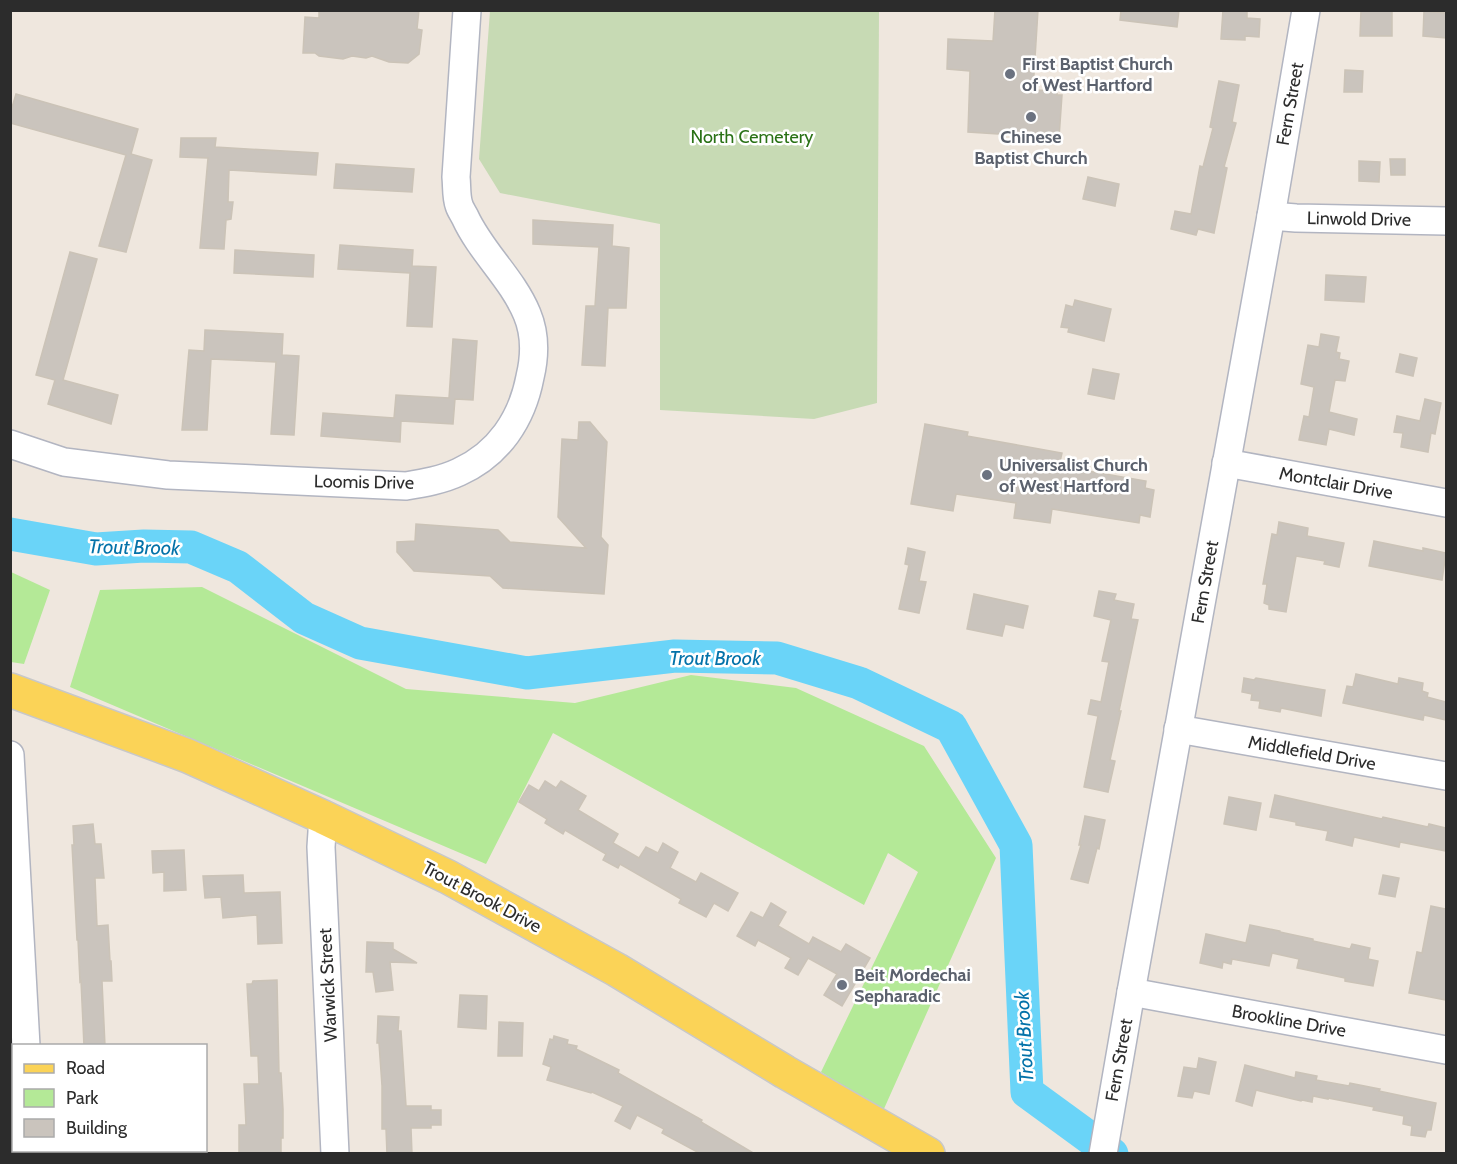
<svg xmlns="http://www.w3.org/2000/svg" width="1457" height="1164" font-family="Cabin,sans-serif">
<style>
.green{fill:#b4e997}
.cemetery{fill:#c7dab4}
.lines{fill:none;stroke-linecap:round;stroke-linejoin:round}
.river{stroke:#6ad4f8;stroke-width:33}
.building{fill:#cac4bd;stroke:#cbc3b7;stroke-width:1.5}
.minor-casing{stroke:#b2b5c1;stroke-width:30}
.major-casing{stroke:#c8c8c8;stroke-width:36}
.minor{stroke:#fff;stroke-width:27}
.major{stroke:#fbd357;stroke-width:33}
.worship-dot{fill:#6b7280;stroke:#fff;stroke-width:2}
.labels{text-anchor:middle;dominant-baseline:central;stroke-width:5;stroke-linejoin:round;paint-order:stroke}
.worship-label{font-size:18px;font-weight:bold;fill:#5b616d;stroke:#fff;text-anchor:start}
.street-label{font-size:18px;fill:#2c2c2c;stroke:#fff}
.park-label{font-size:18px;fill:#297115;stroke:#fff}
.water-label{font-size:20px;font-style:italic;fill:#0372a9;stroke:#fff}
</style>
<rect width="100%" height="100%" fill="#efe7de"/>
<g class="green">
<path d="M11 572 50 590 24 664 11 662Z"/>
<path d="M202 587 406 689 575 703 691 675 796 688 924 746 996 858 883 1111 821 1072 918 872 888 853 864 905 553 733 486 864 70 687 100 590Z"/>
</g>
<path class="cemetery" d="M490 11H879L877 403 814 419 660 410V224L500 193 479 159Z"/>
<g class="lines">
<path class="river" d="M10 534 96 549 144 546 191 547 238 567 304 618 360 643 527 673 675 656 777 658 859 683 951 727 1016 845 1027 1092 1112 1154"/>
</g>
<g class="building">
<path d="M319 10H419L417 29 422 30 419 54 408 63 389 62 372 56 366 58 352 56 343 59 319 56 315 53H303L305 17 319 18Z"/>
<path d="M995 10H1038L1033 90 1057 91V95H1062L1059 138 968 132 970 71 947 69 948 39 993 41Z"/>
<path d="M1121 10H1179L1177 27 1120 20Z"/>
<path d="M1223 10H1247V18L1260 19 1259 37 1245 36V40L1221 39Z"/>
<path d="M1361 10H1392V36H1360Z"/>
<path d="M1424 11 1446 13V38L1423 36Z"/>
<path d="M1345 70 1363 71 1362 92H1344Z"/>
<path d="M1219 81 1239 85 1232 122 1236 123 1224 167 1227 168 1214 233 1198 229 1196 235 1171 229 1175 211 1191 214 1200 166 1203 167 1213 128 1210 127Z"/>
<path d="M16 94 138 129 131 154 152 160 126 252 99 246 126 155 10 123V114Z"/>
<path d="M181 138H216L215 147 318 153 316 175 229 170 228 202H233L231 219 226 220 224 249 200 248 208 158 180 157Z"/>
<path d="M1390 159H1405V175H1391Z"/>
<path d="M1359 161 1380 162 1379 182 1359 181Z"/>
<path d="M336 164 414 169 412 192 334 188Z"/>
<path d="M1088 177 1119 184 1115 206 1083 199Z"/>
<path d="M533 220 613 225 612 246 629 248 626 308H608L605 366 582 365 586 306H595L599 247 533 244Z"/>
<path d="M340 245 413 250 412 266 436 267 432 327 407 326 410 273 338 269Z"/>
<path d="M235 250 314 255 313 277 234 273Z"/>
<path d="M70 252 97 259 63 380 118 395 111 424 48 404 55 380 36 375Z"/>
<path d="M1326 275 1366 277 1364 302 1325 300Z"/>
<path d="M1075 300 1111 309 1104 341 1068 332 1069 328 1061 327 1066 305 1073 307Z"/>
<path d="M205 330 283 334 282 355 299 356 294 435 271 434 276 362 211 359 207 430H182L189 350 204 351Z"/>
<path d="M1321 334 1339 337 1336 352 1340 353 1339 359 1349 361 1345 381 1335 380 1329 412 1357 419 1354 435 1329 429 1326 445 1299 440 1304 416 1309 417 1314 387 1301 384 1308 345 1319 347Z"/>
<path d="M453 339 477 341 473 400 455 399 453 424 401 421 400 442 321 436 323 413 394 418 396 395 449 398Z"/>
<path d="M1400 354 1417 358 1413 376 1396 372Z"/>
<path d="M1093 369 1119 374 1114 399 1088 394Z"/>
<path d="M1425 399 1441 403 1435 434 1431 433 1428 452 1401 447 1403 433 1394 432 1397 416 1420 421Z"/>
<path d="M579 422H590L607 442 601 537 608 545 604 594 503 588 490 576 414 571 397 552V542L415 541 416 524 498 530 510 542 586 548 558 517 562 439 578 440Z"/>
<path d="M925 424 968 432 967 436 1062 453 1059 466 1146 481 1145 488 1154 490 1150 517 1140 515 1139 523 1052 509 1050 523 1014 518 1016 503 956 494 953 511 911 504Z"/>
<path d="M1279 522 1308 528 1307 536 1344 543 1339 567 1324 564 1325 561 1296 556 1286 612 1269 609V605L1264 603 1267 584H1263L1272 534 1277 535Z"/>
<path d="M1374 541 1423 551V548L1446 553 1442 580 1369 566Z"/>
<path d="M908 548 925 552 919 581 926 582 919 613 899 609 909 565 905 564Z"/>
<path d="M1099 591 1116 594 1114 600 1134 604 1131 619 1138 620 1119 711H1121L1110 760 1115 761 1108 792 1084 787 1098 716 1088 714 1091 700 1101 702 1109 662 1102 661 1111 620 1094 616Z"/>
<path d="M974 594 1028 606 1023 628 1005 624 1002 636 967 629Z"/>
<path d="M1356 674 1398 684 1399 678 1423 683 1422 691 1428 693 1427 697 1446 702V720L1424 715 1423 720 1343 703 1347 686 1353 687Z"/>
<path d="M1244 678 1254 680 1256 678 1325 690 1321 716 1281 708 1280 712 1259 708 1260 701 1251 700 1252 694 1242 692Z"/>
<path d="M545 781 556 788 561 781 586 796 578 810 618 834 613 843 639 858 646 847 658 853 663 843 678 852 670 868 696 882 701 873 738 893 728 911 714 903 706 917 679 903 681 899 620 864 618 868 603 860 606 854 565 830 563 834 545 823 547 819 519 802 529 785 539 791Z"/>
<path d="M1275 795 1382 819 1383 817 1428 827 1429 824 1446 828V851L1400 842 1399 847 1354 837 1352 846 1326 840 1328 831 1296 825V822L1270 817Z"/>
<path d="M1229 797 1261 803 1256 830 1224 824Z"/>
<path d="M1085 816 1105 820 1099 849 1097 848 1088 883 1071 879 1081 845H1079Z"/>
<path d="M93 824 95 844H101L104 878H95L97 926 108 925 110 961H111L112 981H102L105 1046H84L81 981 80 982 78 940H77L72 845H74L73 826Z"/>
<path d="M184 850 186 890 164 891V872L153 873 152 851Z"/>
<path d="M243 875 244 893 280 892 282 943 258 944 257 915 223 918 221 897 205 898 203 876Z"/>
<path d="M1383 875 1399 878 1395 897 1379 894Z"/>
<path d="M771 903 786 912 778 926 809 944 813 937 841 952 846 944 870 958 842 1006 824 995 837 974 808 958 798 975 785 968 791 958 758 940 755 946 737 936 751 912 763 918Z"/>
<path d="M1431 906 1446 909V1000L1409 993 1417 952 1422 953Z"/>
<path d="M1250 925 1280 931V932L1313 939V941L1350 949 1352 944 1370 948 1368 959 1378 961 1373 986 1345 981V978L1297 968 1299 959 1272 953 1269 966 1232 959 1231 964 1223 962 1222 968 1200 963 1206 934 1246 943Z"/>
<path d="M367 942 393 943V949L417 963 390 962 393 990 376 992 373 972H366Z"/>
<path d="M277 980 279 1073H281L283 1109V1138H281V1154H239V1125H246L244 1084H259L258 1056H251L247 984H252L253 981Z"/>
<path d="M460 995 487 996 486 1029 458 1027Z"/>
<path d="M378 1016 399 1017 398 1031H401L406 1106H431V1110H441V1125H431V1128H411L412 1154H387L386 1129H382V1086L379 1043H377Z"/>
<path d="M499 1022 523 1023 522 1056H498Z"/>
<path d="M554 1036 568 1040 567 1044 577 1046 576 1049 619 1070 618 1073 702 1120 701 1122 755 1154H701L662 1133 664 1129 637 1115 630 1129 615 1121 623 1106 592 1092 591 1093 547 1080 551 1067 543 1064 550 1039 553 1040Z"/>
<path d="M1199 1058 1216 1062 1209 1094 1194 1091 1192 1098 1178 1096 1184 1067 1197 1069Z"/>
<path d="M1245 1065 1295 1078 1296 1072 1317 1076 1316 1080 1349 1086 1350 1083 1380 1089 1379 1091 1436 1103 1431 1130H1427L1425 1137 1411 1135 1412 1126 1403 1124 1404 1116 1373 1110 1374 1107 1328 1098V1099L1313 1096 1312 1102 1302 1100 1301 1101 1256 1090 1252 1106 1236 1101Z"/>
</g>
<g class="lines">
<g class="minor-casing">
<g id="minor">
<path d="M1271 216 1296 218 1446 221"/>
<path d="M10 444 64 462 168 475 406 486C424 483 442 480 459 472 499 454 522 419 530 377 535 356 535 333 527 314 512 278 481 252 465 217 463 213 460 209 459 205 456 197 457 186 456 177L467 10"/>
<path d="M1226 463 1446 503"/>
<path d="M1178 729 1446 776"/>
<path d="M10 755 26 1046"/>
<path d="M323 817 321 847 335 1154"/>
<path d="M1131 992 1446 1050"/>
<path d="M31 1150V1154"/>
<path d="M1103 1154 1131 992 1271 216 1306 10"/>
</g>
</g>
<g class="major-casing">
<path id="major" d="M10 690 188 756 323 817 448 877 617 970 785 1072 928 1154"/>
</g>
<use href="#minor" class="minor"/>
<use href="#major" class="major"/>
</g>
<g class="worship-dot">
<circle cx="1010" cy="74" r="6"/>
<circle cx="1031" cy="117" r="6"/>
<circle cx="987" cy="475" r="6"/>
<circle cx="842" cy="985" r="6"/>
</g>
<g class="labels">
<g class="worship-label">
<text x="1022" y="64">First Baptist Church<tspan x="1022" dy="21">of West Hartford</tspan></text>
<text x="1031" y="137" text-anchor="middle">Chinese<tspan x="1031" dy="21">Baptist Church</tspan></text>
<text x="999" y="465">Universalist Church<tspan x="999" dy="21">of West Hartford</tspan></text>
<text x="854" y="975">Beit Mordechai<tspan x="854" dy="21">Sepharadic</tspan></text>
</g>
<g class="street-label">
<text transform="translate(1290 104) rotate(-80)">Fern Street</text>
<text transform="translate(1359 219) rotate(1)">Linwold Drive</text>
<text transform="translate(364 482) rotate(1)">Loomis Drive</text>
<text transform="translate(1336 483) rotate(10)">Montclair Drive</text>
<text transform="translate(1205 582) rotate(-80)">Fern Street</text>
<text transform="translate(1312 753) rotate(10)">Middlefield Drive</text>
<text transform="translate(482 897) rotate(28)">Trout Brook Drive</text>
<text transform="translate(328 985) rotate(-93)">Warwick Street</text>
<text transform="translate(1289 1021) rotate(10)">Brookline Drive</text>
<text transform="translate(1119 1060) rotate(-80)">Fern Street</text>
</g>
<g class="park-label">
<text x="752" y="137">North Cemetery</text>
</g>
<g class="water-label">
<text transform="translate(134 547) rotate(1)">Trout Brook</text>
<text x="715" y="658">Trout Brook</text>
<text transform="translate(1024 1037) rotate(-93)">Trout Brook</text>
</g>
</g>
<rect width="1457" height="1164" fill="none" stroke="#2c2c2c" stroke-width="24"/>
<rect x="12" y="1044" width="195" height="108" fill="#ffffff" stroke="#ababab" stroke-width="1.5"/>
<rect x="24" y="1064" width="30" height="9" fill="#fbd357" stroke="#ababab" stroke-width="1.5"/>
<text x="66" y="1074" font-size="18" fill="#2c2c2c">Road</text>
<rect x="24" y="1089" width="30" height="18" fill="#b4e997" stroke="#ababab" stroke-width="1.5"/>
<text x="66" y="1104" font-size="18" fill="#2c2c2c">Park</text>
<rect x="24" y="1119" width="30" height="18" fill="#cac4bd" stroke="#ababab" stroke-width="1.5"/>
<text x="66" y="1134" font-size="18" fill="#2c2c2c">Building</text>
</svg>
